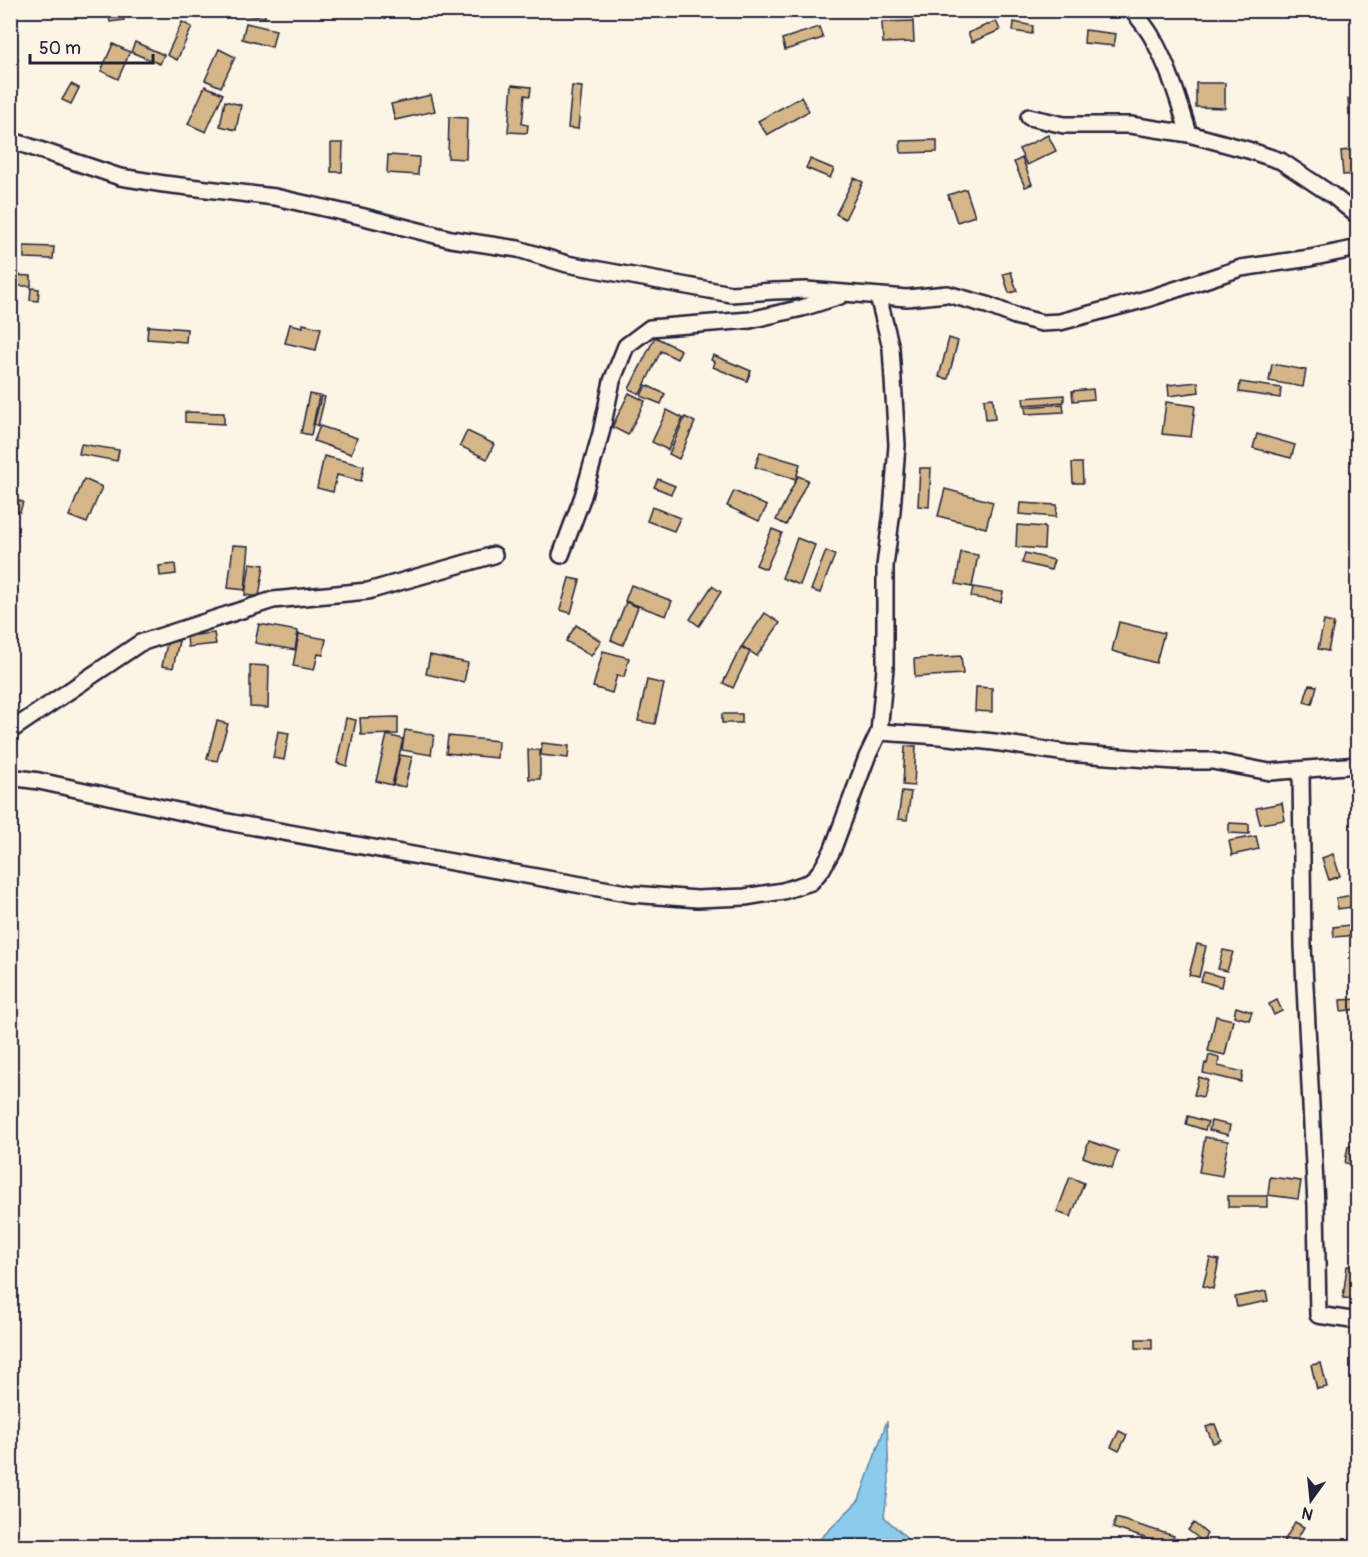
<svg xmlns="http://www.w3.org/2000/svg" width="1368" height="1557" font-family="Pangolin,sans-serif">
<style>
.water{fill:#8bcbec;stroke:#6187a5;stroke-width:1.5}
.building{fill:#d4b688;stroke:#22223b;stroke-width:1.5}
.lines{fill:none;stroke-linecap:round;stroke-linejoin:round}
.minor-casing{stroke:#22223b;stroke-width:20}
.minor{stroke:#fcf5e5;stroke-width:15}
</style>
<rect width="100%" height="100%" fill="#fcf5e5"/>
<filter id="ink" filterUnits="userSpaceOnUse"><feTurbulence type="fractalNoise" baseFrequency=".0167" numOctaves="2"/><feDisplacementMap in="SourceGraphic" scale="12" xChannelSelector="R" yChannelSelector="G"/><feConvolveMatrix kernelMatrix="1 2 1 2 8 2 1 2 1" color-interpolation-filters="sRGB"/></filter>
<g filter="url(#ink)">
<path class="water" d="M887 1421 889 1482 884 1517 906 1537 902 1546H813L859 1500Z"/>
<g class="building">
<path d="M108 10H123L124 20 110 22Z"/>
<path d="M239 10H266L265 17 239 15Z"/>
<path d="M913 21 914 42 883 43 882 22Z"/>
<path d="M996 21 1000 30 972 42 968 33Z"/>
<path d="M182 22 192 27 177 60 167 55Z"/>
<path d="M1014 22 1033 26 1032 34 1013 31Z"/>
<path d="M246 23 276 30 272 47 242 39Z"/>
<path d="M819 27 823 38 785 50 782 39Z"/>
<path d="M1085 30 1116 34 1114 46 1084 43Z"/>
<path d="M10 38 18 60 10 63Z"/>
<path d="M135 42 164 55 160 64 131 52Z"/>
<path d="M113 44 130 52 118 79 101 71Z"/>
<path d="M219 49 235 57 221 87 205 80Z"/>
<path d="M1196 83H1225V108L1196 107Z"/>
<path d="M71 84 79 88 71 104 62 100Z"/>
<path d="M512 85 531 87 530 96 525 95 522 124 528 125 527 133 508 132Z"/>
<path d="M205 86 223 94 206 132 188 124Z"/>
<path d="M572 86 582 87 578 129 568 128Z"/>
<path d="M431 95 435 111 395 120 391 104Z"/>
<path d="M801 97 809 111 767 135 758 121Z"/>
<path d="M1358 98V114L1349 115 1348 99Z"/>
<path d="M225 101 241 105 236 130 220 126Z"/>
<path d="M449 117 467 118 466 159 448 158Z"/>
<path d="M1048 135 1056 151 1027 165 1019 149Z"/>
<path d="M937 140V152L901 153 900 141Z"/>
<path d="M331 143H343L342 172H331Z"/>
<path d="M1358 149V174L1343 175 1341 151Z"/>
<path d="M388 155 419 157 418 175 387 173Z"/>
<path d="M1022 158 1032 184 1025 187 1014 162Z"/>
<path d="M810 159 834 169 830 178 806 168Z"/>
<path d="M854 178 863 182 845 219 836 214Z"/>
<path d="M966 189 975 216 957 222 948 195Z"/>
<path d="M24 246 54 247 53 259 24 258Z"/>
<path d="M1011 272 1017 291 1009 293 1003 274Z"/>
<path d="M12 275 31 276V286H12Z"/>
<path d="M31 288 39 289 38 301 30 300Z"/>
<path d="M290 324 303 327V324L321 328 316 350 285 343Z"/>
<path d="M148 326 187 329 186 342 147 339Z"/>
<path d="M655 337 681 350 677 359 661 351 640 394 629 389Z"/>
<path d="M949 338 958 341 948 379 939 377Z"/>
<path d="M713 355 751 371 747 381 713 367 715 362 711 360Z"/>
<path d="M1272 364 1306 370 1303 387 1269 381Z"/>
<path d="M1198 382 1199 392 1169 396 1168 385Z"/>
<path d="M1240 382 1281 388 1280 398 1239 392Z"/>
<path d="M646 385 665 394 661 404 641 396Z"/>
<path d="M1093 389 1094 399 1073 401 1072 391Z"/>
<path d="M629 393 645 401 628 435 612 427Z"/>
<path d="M309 394 319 396 311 435 301 433Z"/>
<path d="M1064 395V402L1024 405 1023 398Z"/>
<path d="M321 396 325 397 318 426 314 424Z"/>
<path d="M993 398 995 419 986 420 984 399Z"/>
<path d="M1166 402 1195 406 1191 437 1162 434Z"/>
<path d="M1063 404 1064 412 1026 414 1025 407Z"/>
<path d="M667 410 683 418 668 450 652 442Z"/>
<path d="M185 412 224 413V424L185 422Z"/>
<path d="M685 417 695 422 679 459 669 454Z"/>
<path d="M320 426 357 438 351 454 314 441Z"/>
<path d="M467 431 494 444 487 459 460 446Z"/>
<path d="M1257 434 1295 445 1291 458 1253 448Z"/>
<path d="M81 444 119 450 117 461 79 454Z"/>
<path d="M760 452 800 464 796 479 755 467Z"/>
<path d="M324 456 364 466 361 481 337 475 333 492 317 488Z"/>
<path d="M1072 463H1082L1083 483H1073Z"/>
<path d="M920 468H931L929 507 918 506Z"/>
<path d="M798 476 808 480 786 525 776 520Z"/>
<path d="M84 479 102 487 87 523 69 516Z"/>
<path d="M658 479 675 486 671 494 654 487Z"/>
<path d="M945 489 993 502 986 528 938 516Z"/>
<path d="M734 491 767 506 759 521 727 506Z"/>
<path d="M10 498 23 502 20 512 10 509Z"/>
<path d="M1020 503 1057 505 1056 517 1019 514Z"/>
<path d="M652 507 680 518 674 531 647 521Z"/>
<path d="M1017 525 1045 527 1044 549 1016 547Z"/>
<path d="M772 529 782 533 766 569 756 565Z"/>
<path d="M797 538 815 545 800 585 782 578Z"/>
<path d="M233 545 249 546 245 590 228 588Z"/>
<path d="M826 551 835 555 820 593 811 590Z"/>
<path d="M961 552 978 555 972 587 956 584Z"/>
<path d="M1025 553 1054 560 1051 570 1022 563Z"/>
<path d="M250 563 264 565 259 597 245 595Z"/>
<path d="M175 564 176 574 160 576 159 566Z"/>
<path d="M569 578 580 580 571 613 560 610Z"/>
<path d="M631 585 672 601 666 616 625 601Z"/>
<path d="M712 586 721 592 699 626 690 619Z"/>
<path d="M973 587 1003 592 1001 602 971 597Z"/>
<path d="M626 602 638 607 623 645 611 640Z"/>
<path d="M765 613 780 623 757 656 742 646Z"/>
<path d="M1324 621 1334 623 1328 651 1318 649Z"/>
<path d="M1119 622 1164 633 1156 663 1112 651Z"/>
<path d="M259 624 298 631 295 650 255 643Z"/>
<path d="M576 625 601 641 591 656 566 641Z"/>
<path d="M214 633 216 644 188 647 187 636Z"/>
<path d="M299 634 326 639 323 655 318 654 314 670 293 666Z"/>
<path d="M168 639 179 641 173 668 162 666Z"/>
<path d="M741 647 750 652 733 688 723 683Z"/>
<path d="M603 651 629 658 624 677 617 675 612 693 593 687Z"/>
<path d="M430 655 468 663 464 682 426 674Z"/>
<path d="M961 656 963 674 915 677 914 659Z"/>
<path d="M250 665 269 666 268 708 250 707Z"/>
<path d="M647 680 664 684 655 724 638 721Z"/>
<path d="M1309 685 1317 686 1312 704 1304 702Z"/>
<path d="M976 687 992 688V712L975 711Z"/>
<rect x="722" y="714" width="20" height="9"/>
<path d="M398 717V734L361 735 360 718Z"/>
<path d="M346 718 356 720 347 766 337 763Z"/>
<path d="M217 721 228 724 217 761 207 759Z"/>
<path d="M405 730 434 735 431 755 402 750Z"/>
<path d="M278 731 289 733 284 760 273 758Z"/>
<path d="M387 735 403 739 392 785 376 781Z"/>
<path d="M448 736 498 741 497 758 446 753Z"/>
<path d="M542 743 569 746 568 758 541 755Z"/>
<path d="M905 746H916L914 786 903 785Z"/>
<path d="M528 750H540V779H529Z"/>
<path d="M400 755 412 757 405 787 393 785Z"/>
<path d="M902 791 911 792 907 820 898 819Z"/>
<path d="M1282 803 1285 820 1260 824 1256 808Z"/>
<path d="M1229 823 1249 824V834L1229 833Z"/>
<path d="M1256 836 1259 849 1232 855 1229 841Z"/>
<path d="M1333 854 1340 876 1329 880 1322 858Z"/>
<path d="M1358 894V906L1338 909 1336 898Z"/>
<path d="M1358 924V935L1334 937 1333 927Z"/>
<path d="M1197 944 1206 946 1199 977 1189 975Z"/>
<path d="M1223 950 1233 952 1227 971 1218 969Z"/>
<path d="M1204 972 1223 977 1221 987 1201 981Z"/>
<path d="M1358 999V1009L1341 1011 1340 1000Z"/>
<path d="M1277 1000 1282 1011 1274 1015 1269 1004Z"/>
<path d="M1236 1007 1252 1012 1249 1020 1234 1016Z"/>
<path d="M1216 1016 1233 1020 1225 1055 1208 1051Z"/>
<path d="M1209 1055 1219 1058 1218 1066 1243 1072 1241 1082 1203 1073 1205 1063 1207 1064Z"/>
<path d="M1199 1077 1208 1080 1203 1097 1194 1095Z"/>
<path d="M1188 1116 1208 1122 1205 1130 1186 1124Z"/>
<path d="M1211 1121 1230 1125 1228 1135 1209 1130Z"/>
<path d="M1205 1137 1228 1141 1222 1176 1199 1172Z"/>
<path d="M1089 1141 1118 1151 1112 1168 1083 1157Z"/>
<path d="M1348 1146 1358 1148V1165L1345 1163Z"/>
<path d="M1070 1177 1084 1183 1071 1217 1057 1212Z"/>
<path d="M1270 1177 1301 1181 1298 1199 1268 1195Z"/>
<rect x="1228" y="1196" width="39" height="11"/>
<path d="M1210 1258 1219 1260 1213 1289 1203 1286Z"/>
<path d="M1347 1266 1357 1267 1354 1299 1343 1298Z"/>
<path d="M1266 1291 1268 1301 1237 1307 1235 1297Z"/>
<path d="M1136 1339H1152V1349L1136 1348Z"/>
<path d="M1321 1363 1327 1387 1317 1389 1311 1365Z"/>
<path d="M1215 1424 1221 1440 1213 1443 1206 1427Z"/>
<path d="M1119 1431 1127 1435 1119 1451 1111 1447Z"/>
<path d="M1116 1518 1174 1536 1170 1546 1113 1528Z"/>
<path d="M1295 1522 1304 1527 1293 1546H1285L1282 1545Z"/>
<path d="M1194 1523 1207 1534 1202 1541 1188 1530Z"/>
</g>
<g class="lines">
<g class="minor-casing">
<g id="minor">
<path d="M1133 10C1139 19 1147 28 1152 37 1169 67 1179 101 1189 134"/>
<path d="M1029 117 1064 125H1130L1189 134 1248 150 1281 161 1332 195 1358 216"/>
<path d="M10 139 16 142 120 177 164 184 275 197 360 216 451 239 518 249 567 264 731 294 774 291 806 290 907 298 947 294 987 305 1015 316 1042 323 1060 322 1150 298 1241 268 1310 258 1358 248"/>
<path d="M561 555 583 496 601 433 612 381 626 346 650 328 750 320 802 308 840 296"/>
<path d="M10 731 140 643 273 600 368 591 494 555"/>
<path d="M879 732 939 736 994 742 1066 753 1175 761H1212L1270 772 1358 765"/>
<path d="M1301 770 1303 946 1316 1205 1318 1315 1358 1321"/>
<path d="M10 777 39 781 233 823 632 894 697 899 745 897 783 891 811 882 822 869 832 851 867 757 879 732 885 668V566L892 511 897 445 891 348 878 296"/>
</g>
</g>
<use href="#minor" class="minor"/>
</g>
</g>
<rect width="1368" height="1557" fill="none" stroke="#fcf5e5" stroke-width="36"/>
<rect x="18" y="18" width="1332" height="1521" fill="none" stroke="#22223b" stroke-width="2" filter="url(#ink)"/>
<g transform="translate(1311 1500) rotate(195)" stroke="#fcf5e5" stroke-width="4.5" paint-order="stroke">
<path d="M0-4.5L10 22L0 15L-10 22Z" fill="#22223b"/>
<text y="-9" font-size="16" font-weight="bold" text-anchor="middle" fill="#22223b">N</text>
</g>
<path d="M30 54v9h123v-9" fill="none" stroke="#22223b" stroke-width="3"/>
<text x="39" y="54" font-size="18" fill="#22223b" stroke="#fcf5e5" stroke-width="4.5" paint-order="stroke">50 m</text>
</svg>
